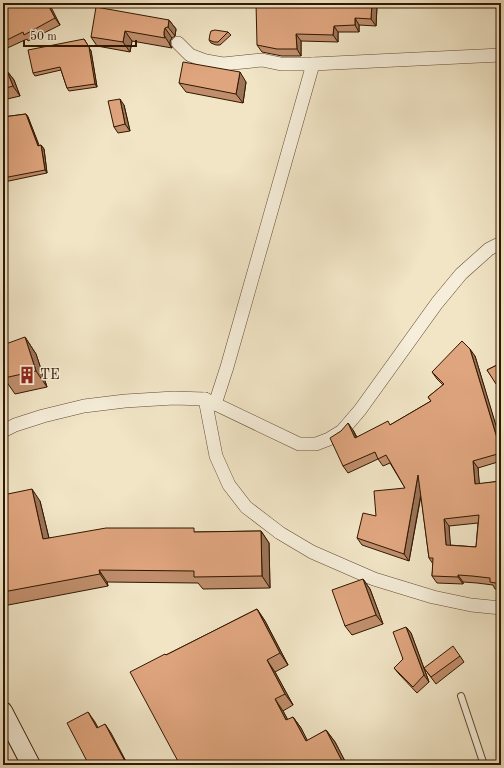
<svg xmlns="http://www.w3.org/2000/svg" width="504" height="768" font-family="'Old Standard TT',serif">
<style>
.lines{fill:none;stroke-linecap:round;stroke-linejoin:round}
.lane-casing{stroke:#614a32;stroke-width:8}
.street-casing{stroke:#614a32;stroke-width:14}
.secondary-casing{stroke:#311700;stroke-width:20}
.lane{stroke:#f6eeda;stroke-width:6}
.street{stroke:#f6eeda;stroke-width:13}
.secondary{stroke:#f6eeda;stroke-width:18}
.wall{fill:#c08e6c;stroke:#311700;fill-rule:evenodd}
.shaded-wall{fill:#9c7458;stroke:#311700}
.building{fill:#dfa57e;stroke:#311700;fill-rule:evenodd}
.labels{text-anchor:middle;dominant-baseline:central;stroke-width:3;stroke-linejoin:round;paint-order:stroke}
.poi-label{font-size:14px;fill:#311700;stroke:#f6eeda;text-anchor:start}
</style>
<rect width="100%" height="100%" fill="#f1e5c6"/>
<filter id="stains"><feTurbulence type="fractalNoise" baseFrequency=".005" numOctaves="4"/><feColorMatrix values="0 0 0 0 .2 0 0 0 0 .09 0 0 0 0 .02 0 0 0 .5 -.17"/></filter>
<radialGradient id="worn" r=".72"><stop offset=".6" stop-color="#630" stop-opacity="0"/><stop offset="1" stop-color="#630" stop-opacity=".3"/></radialGradient>
<g class="lines">
<g class="lane-casing">
<path id="lane" d="M461 696 484 765"/>
</g>
<g class="street-casing">
<g id="street">
<path d="M178 43 190 55 206 61 223 64 262 60 281 64H313L501 55"/>
<path d="M205 399 216 456 229 485 246 507 280 533 312 552 374 579 433 597 471 605 501 608"/>
<path d="M215 404 227 367 313 64"/>
<path d="M3 431 15 425 43 416 84 406 125 401 174 398 205 399 299 444H316L329 439 342 431 360 410 437 303 461 274 489 249 501 243"/>
</g>
</g>
<g class="secondary-casing">
<path id="secondary" d="M3 711 31 765"/>
</g>
<use href="#lane" class="lane"/>
<use href="#street" class="street"/>
<use href="#secondary" class="secondary"/>
</g>
<g class="wall">
<path d="M3 3H47L60 25 28 41 27 39 3 50Z"/>
<path d="M501 3V9L497 10 493 4Z"/>
<path d="M377 6 376 26 359 25V32H338V42L301 41V56H282L262 52 257 45Z"/>
<path d="M169 20 176 29 175 36 172 38 170 41V45L172 48 132 41 130 52 97 46 91 37Z"/>
<path d="M228 32 231 35 220 45H216L211 43 209 40Z"/>
<path d="M84 39 91 51 97 87 69 91 67 88 61 70 35 76 33 73Z"/>
<path d="M3 71H7L14 80 20 96 3 100Z"/>
<path d="M246 82 243 103 186 92 179 83Z"/>
<path d="M124 105 130 131 118 133 114 127Z"/>
<path d="M26 114 28 117 39 146 41 145 44 149 47 173 4 182 3 180V117Z"/>
<path d="M25 337 36 354 47 387 15 394 4 378Z"/>
<path d="M475 356 499 437 501 436V461L478 468 479 484 501 481V590L495 589 493 585 477 583 463 582V584L437 583 432 576 433 564 429 558 421 496 409 561 362 545 357 538 376 516 405 488 390 463 383 466 378 459 348 473 343 466 353 430 357 437 390 425 431 401 428 397 443 385 437 379 432 372ZM478 523 476 547 450 545 449 526Z"/>
<path d="M501 363V386L499 387 487 370Z"/>
<path d="M3 495 40 501 49 538 197 532 261 531 269 543 270 588 203 589 198 583 107 582 108 586 3 606Z"/>
<path d="M363 579 370 589 383 624 352 635 345 626Z"/>
<path d="M257 609 265 621 288 665 275 672 293 705 283 711 288 720 293 717 301 728 307 741 326 730 335 742 347 765H180L166 655Z"/>
<path d="M406 627 411 633 429 682 417 693 399 674 394 668 403 659Z"/>
<path d="M460 656 464 662 436 684 424 668Z"/>
</g>
<g class="shaded-wall">
<path d="M47 3 51 7 60 25 55 18Z"/>
<path d="M372 3H374L377 6 376 26 371 19Z"/>
<path d="M355 18 359 25V32L355 25Z"/>
<path d="M169 20 176 29 175 36 168 27Z"/>
<path d="M334 26 338 32V42L333 35Z"/>
<path d="M165 28 172 38 170 41V45L172 48 164 35V32Z"/>
<path d="M125 31 132 41 130 52 123 42Z"/>
<path d="M296 34 301 41V56L297 49Z"/>
<path d="M84 39 91 51 97 87 95 84Z"/>
<path d="M7 71 14 80 20 96 13 86Z"/>
<path d="M240 72 246 82 243 103 236 94Z"/>
<path d="M120 99 124 105 130 131 125 124Z"/>
<path d="M26 114 28 117 41 150 38 146Z"/>
<path d="M41 145 44 149 47 173 45 170Z"/>
<path d="M25 337 36 354 47 387 36 371Z"/>
<path d="M470 349 475 356 501 442 497 438Z"/>
<path d="M348 423 353 430 360 445 355 438Z"/>
<path d="M473 461 478 468 480 491 475 484Z"/>
<path d="M418 475 423 482 409 561 404 554Z"/>
<path d="M32 489 40 501 52 551 43 539Z"/>
<path d="M444 519 449 526 451 552 446 545Z"/>
<path d="M261 531 269 543 270 588 262 576Z"/>
<path d="M99 570 107 582 108 586 100 574Z"/>
<path d="M458 575 463 582V584L458 577Z"/>
<path d="M363 579 370 589 383 624 376 615Z"/>
<path d="M257 609 265 621 288 665 280 653Z"/>
<path d="M406 627 411 633 429 682 424 675Z"/>
<path d="M267 660 275 672 293 705 285 694Z"/>
<path d="M275 699 283 711 294 732 286 720Z"/>
<path d="M88 712 95 722 103 737 97 728Z"/>
<path d="M293 717 301 728 314 753 306 741Z"/>
<path d="M105 724 111 733 128 765H127Z"/>
<path d="M326 730 335 742 347 765H344Z"/>
</g>
<g class="building">
<path d="M3 3H47L55 18 24 35 23 32 3 42Z"/>
<path d="M256 3H372L371 19 355 18V25L334 26 333 35 296 34 297 49H277L257 45Z"/>
<rect x="493" y="3" width="8" height="1"/>
<path d="M96 7 169 20 168 27 165 28 164 32V35L165 38 125 31 123 42 91 37Z"/>
<path d="M215 30 228 32 218 42H214L209 40 210 34 211 31Z"/>
<path d="M84 39 89 47 95 84 67 88 60 67 33 73 28 50Z"/>
<path d="M183 62 240 72 236 94 179 83Z"/>
<path d="M3 71H7L13 86 3 89Z"/>
<path d="M120 99 125 124 114 127 108 101Z"/>
<path d="M26 114 38 146 41 145 45 170 3 178V117Z"/>
<path d="M25 337 36 371 4 378 3 374V345Z"/>
<path d="M462 341 470 349 497 438 501 436V453L473 461 475 484 501 481V584L490 582V578L472 576 458 575V577L432 576 433 558H429L418 475 404 554 357 538 363 513 376 516 374 491 405 488 386 455 378 459 375 452 343 466 330 438 341 431 348 423 355 438 388 421 390 425 431 401 428 397 444 384 432 372ZM479 515 476 547 446 545 444 519Z"/>
<path d="M501 363V382L496 384 487 370Z"/>
<path d="M32 489 43 539 106 528H194V532L261 531 262 576 194 577V571L99 570 100 574 3 592V495Z"/>
<path d="M363 579 376 615 345 626 332 590Z"/>
<path d="M257 609 280 653 267 660 285 694 275 699 286 720 293 717 306 741 326 730 344 765H180L130 672 165 654 166 655Z"/>
<path d="M406 627 424 675 413 687 394 668 403 659 393 632Z"/>
<path d="M453 646 460 656 431 677 424 668Z"/>
<path d="M88 712 97 728 105 724 127 765H89L67 723Z"/>
</g>
<defs>
<g id="building-bare" transform="scale(1.38)"><path d="M-4-6H4V6H1V3H-1V6H-4ZM-2.5-4.3h1.7v1.8h-1.7ZM.8-4.3h1.7v1.8H.8ZM-2.5-1h1.7V.8h-1.7ZM.8-1h1.7V.8H.8Z" fill="#8f2418" stroke="#f6eeda" stroke-width="2.5" paint-order="stroke"/></g>
</defs>
<g fill-rule="evenodd">
<use href="#building-bare" x="27" y="375"/>
</g>
<g class="labels">
<g class="poi-label">
<text x="40" y="375">TE</text>
</g>
</g>
<rect width="504" height="768" fill="none" stroke="#f1e5c6" stroke-width="16"/>
<rect x="4" y="4" width="496" height="760" fill="none" stroke="#311700" stroke-width="2"/>
<rect x="8" y="8" width="488" height="752" fill="none" stroke="#311700"/>
<path d="M24 40v6h112v-6" fill="none" stroke="#311700" stroke-width="2"/>
<text x="30" y="40" font-size="12" fill="#311700" stroke="#f6eeda" stroke-width="3" paint-order="stroke">50 m</text>
<rect width="100%" height="100%" filter="url(#stains)"/>
<rect width="100%" height="100%" fill="url(#worn)"/>
</svg>
